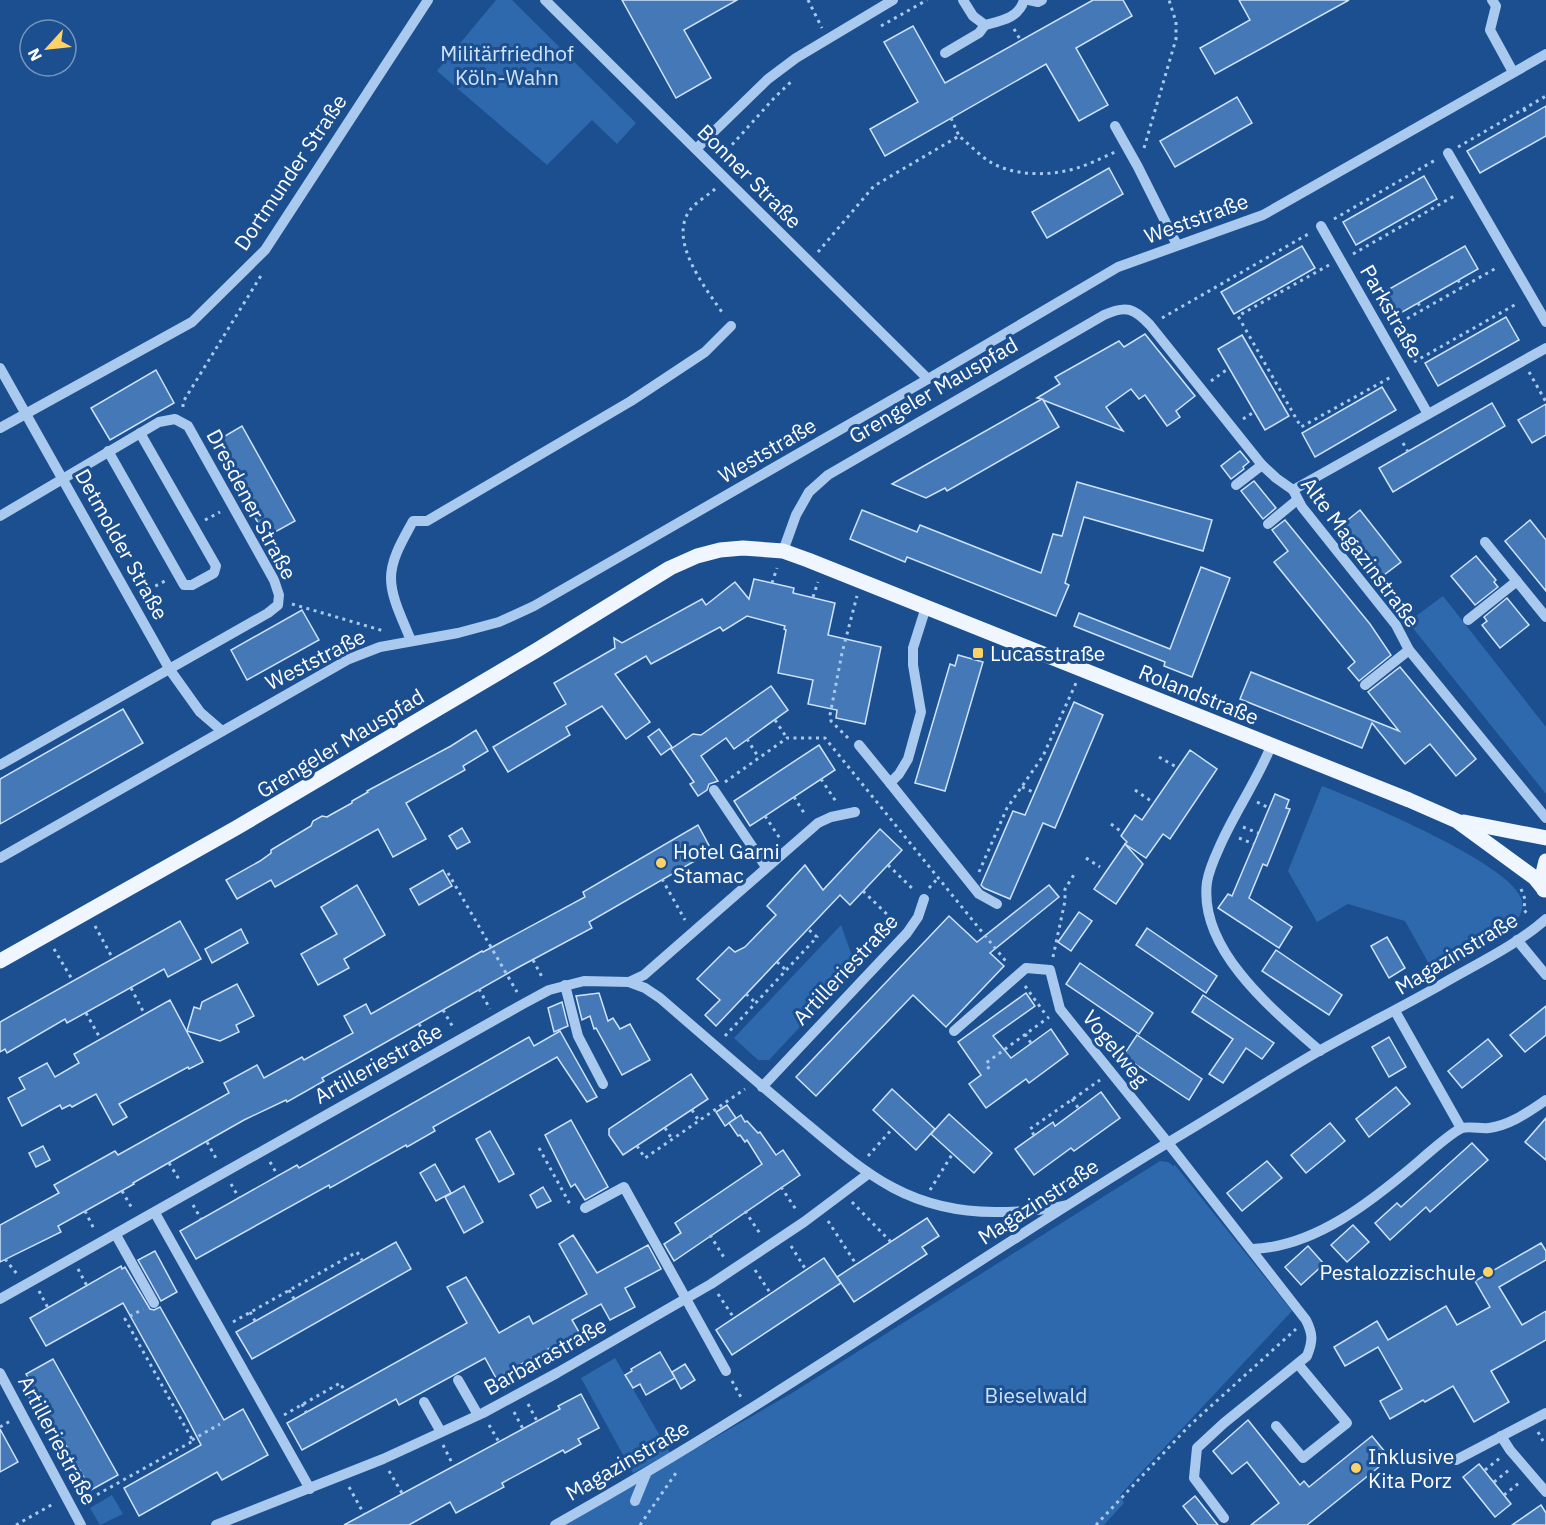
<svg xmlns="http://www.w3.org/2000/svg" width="1546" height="1525" font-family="'IBM Plex Sans',sans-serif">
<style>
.green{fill:#2e69ad}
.building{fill:#4478b7;stroke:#cfe3fa;stroke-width:1.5}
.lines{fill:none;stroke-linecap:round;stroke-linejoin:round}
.path{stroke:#a9c9ee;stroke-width:3;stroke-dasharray:3 4.5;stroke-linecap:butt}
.minor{stroke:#a9c9ee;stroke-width:10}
.major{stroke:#f0f6ff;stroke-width:15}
.poi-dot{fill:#ffd166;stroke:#1b4f8f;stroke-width:2}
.labels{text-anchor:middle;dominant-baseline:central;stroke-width:6;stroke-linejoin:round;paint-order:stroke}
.park-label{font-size:21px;fill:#cfe3fa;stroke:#1b4f8f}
.street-label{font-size:21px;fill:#fff;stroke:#1b4f8f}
.poi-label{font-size:21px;fill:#fff;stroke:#1b4f8f;text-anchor:start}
</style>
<rect width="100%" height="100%" fill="#1b4f8f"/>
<g class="green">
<path d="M496 0H512L636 123 617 144 592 120 547 165 437 71Z"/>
<path d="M1443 596 1546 727V794L1408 622Z"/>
<path d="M1322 786C1361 801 1507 862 1521 898 1525 908 1520 916 1514 924L1433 971 1405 921 1348 904 1317 922 1288 871Z"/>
<path d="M841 925 856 967 769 1060H758L734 1038Z"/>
<path d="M1160 1161 1168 1162 1173 1166 1175 1165 1292 1311 1120 1495 1124 1503 1104 1525H563L792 1393Z"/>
<path d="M615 1358 670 1453 633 1473 581 1378Z"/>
<path d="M112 1495 123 1514 100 1525 90 1508Z"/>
</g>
<g class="building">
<path d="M622 0H737L684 30 711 78 676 98Z"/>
<path d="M1093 0H1123L1132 16 1076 48 1108 105 1079 121 1046 64 885 156 870 129 918 102 884 42 913 26 945 83Z"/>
<path d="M1239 0H1349L1215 74 1200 48 1250 20Z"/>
<path d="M1237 97 1252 123 1175 167 1160 141Z"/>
<path d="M1546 106V136L1480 173 1467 151Z"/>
<path d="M1109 168 1123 194 1047 238 1032 212Z"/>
<path d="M1424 176 1437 199 1356 245 1343 222Z"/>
<path d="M1302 246 1315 268 1234 314 1221 292Z"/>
<path d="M1465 246 1478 269 1397 315 1384 292Z"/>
<path d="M1506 317 1519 340 1438 386 1425 363Z"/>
<path d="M1145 334 1195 396 1176 411 1180 417 1167 426 1145 395 1139 399 1131 389 1106 407 1123 431 1043 400 1059 427 947 491 945 488 926 498 892 484 1042 399 1037 398 1060 384 1055 377 1119 341 1124 347Z"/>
<path d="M1242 335 1289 416 1265 430 1218 349Z"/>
<path d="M156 370 174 403 110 440 91 408Z"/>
<path d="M1382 387 1396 410 1315 457 1302 433Z"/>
<path d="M1492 403 1505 426 1393 492 1379 468Z"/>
<path d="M1546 404V435L1532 443 1518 420Z"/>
<path d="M242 426 295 521 266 537 213 443Z"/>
<path d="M1240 451 1249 462 1243 467 1244 469 1231 479 1221 466Z"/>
<path d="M1254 481 1276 508 1263 519 1241 491Z"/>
<path d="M1077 482 1212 520 1203 551 1084 517 1065 583 1069 585 1056 616 907 557 905 562 850 539 862 510 917 532 920 525 1041 573 1053 534 1062 536Z"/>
<path d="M1360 510 1401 562 1380 578 1339 527Z"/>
<path d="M1285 520 1370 624 1391 655 1359 681 1348 668 1355 662 1274 562 1288 551 1272 530Z"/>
<path d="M1530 520 1546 540V591L1505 541Z"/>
<path d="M1476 556 1496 580 1494 582 1498 587 1475 605 1451 576Z"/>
<path d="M1201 567 1230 578 1192 677 1164 666 1165 662 1074 626 1079 613 1170 649Z"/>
<path d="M754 579 794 588 793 593 835 603 828 635 881 647 865 724 836 718 837 710 808 704 813 680 778 673 786 630 784 629 785 626 747 616 723 631 720 627 651 664 646 656 615 674 650 722 626 739 602 706 566 727 570 735 508 772 493 747 566 704 554 683 615 648 614 638 622 643 702 599 706 605 735 582 749 599Z"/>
<path d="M1507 598 1529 625 1500 648 1482 625 1487 621 1484 617Z"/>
<path d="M302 610 319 640 247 680 231 650Z"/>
<path d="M958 655 983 662 945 791 915 783 950 664 955 666Z"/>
<path d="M1400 667 1476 759 1456 776 1430 744 1405 764 1372 723 1362 748 1240 699 1251 672 1399 731 1368 692Z"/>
<path d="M771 686 788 710 734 749 726 738 701 756 718 781 709 784 707 790 698 796 690 784 694 782 671 749 693 734 701 735Z"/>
<path d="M1074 702 1103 715 1055 828 1043 823 1010 899 984 888 981 885 1013 811 1025 815Z"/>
<path d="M123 709 143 743 0 824V779Z"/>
<path d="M659 729 672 747 661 755 648 737Z"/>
<path d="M476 730 488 751 463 766 465 770 406 803 426 839 393 857 378 829 275 887 271 880 237 899 226 880 260 861 271 853V850L311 826 313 821 322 816 327 817 332 814 352 803V801L368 792 367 791 451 746Z"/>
<path d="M819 745 835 770 750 826 734 801Z"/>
<path d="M1190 750 1217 769 1170 839 1163 834 1146 858 1125 844 1127 842 1121 836 1135 815 1142 820Z"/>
<path d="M1275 794 1289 800 1286 808 1290 809 1267 866 1263 864 1249 898 1292 927 1279 948 1218 908 1228 894 1232 896Z"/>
<path d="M698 825 712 851 589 922 592 928 519 967 358 1058 322 1078 324 1081 287 1102 286 1100 244 1120 133 1183 134 1184 58 1226 61 1232 0 1262V1225L59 1193 54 1185 115 1151 118 1155 229 1093 224 1083 257 1065 264 1078 302 1057 304 1060 353 1033 344 1016 366 1004 371 1014 482 951 483 952 585 897 583 892Z"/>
<path d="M462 828 470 842 457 849 449 836Z"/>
<path d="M880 829 902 850 850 905 840 895 716 1026 705 1015 720 1000 697 979 729 947 735 952 745 947 776 915 767 906 805 865 823 890Z"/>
<path d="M1125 844 1143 864 1116 904 1094 889Z"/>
<path d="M443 870 452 886 419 905 410 889Z"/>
<path d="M357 885 385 935 344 959 349 968 318 985 301 954 337 934 321 907Z"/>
<path d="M1049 885 1059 897 990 953 1004 966 946 1027 913 995 816 1096 796 1077 949 916 977 942Z"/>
<path d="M1079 912 1092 921 1071 951 1058 942Z"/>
<path d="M180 921 201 959 168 977 164 969 67 1023 65 1019 7 1053 5 1049 0 1052V1022Z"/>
<path d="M1147 928 1217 976 1206 993 1136 945Z"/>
<path d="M241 929 248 943 212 963 205 949Z"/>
<path d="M1387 937 1405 968 1389 978 1371 946Z"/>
<path d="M1276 950 1342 995 1329 1015 1262 971Z"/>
<path d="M1080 963 1153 1013 1139 1034 1066 984Z"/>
<path d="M237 984 254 1016 236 1025 239 1032 220 1041 187 1031 194 1007 200 1009 202 1002Z"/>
<path d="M599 993 608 1021 613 1018 620 1029 630 1024 650 1060 622 1075 596 1028 594 1029 590 1016 582 1020 576 996Z"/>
<path d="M1026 993 1035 1006 993 1036 1011 1058 1051 1029 1068 1054 1029 1083 1026 1079 986 1108 969 1084 981 1075 958 1042Z"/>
<path d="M1203 995 1274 1043 1262 1059 1246 1048 1223 1083 1209 1074 1233 1039 1192 1012Z"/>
<path d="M170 1000 203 1062 189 1069 188 1067 119 1104 127 1117 113 1125 96 1094 72 1107 70 1105 62 1109 60 1105 22 1126 8 1098 25 1089 19 1078 47 1063 55 1077 79 1063 74 1054Z"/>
<path d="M562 1002 568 1026 554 1032 548 1008Z"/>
<path d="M1546 1006V1035L1525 1052 1510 1035Z"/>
<path d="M560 1031 597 1097 587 1102 557 1057 433 1127 435 1131 407 1147 406 1145 330 1188 329 1185 196 1259 180 1231 297 1165 299 1168 529 1037 534 1046Z"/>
<path d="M1137 1035 1202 1079 1189 1100 1123 1056Z"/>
<path d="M1389 1037 1406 1067 1389 1077 1372 1047Z"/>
<path d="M1488 1039 1502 1056 1462 1088 1448 1071Z"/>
<path d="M691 1074 708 1099 623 1155 609 1135V1129Z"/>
<path d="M1396 1087 1410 1104 1369 1137 1356 1119Z"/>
<path d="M892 1089 935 1129 916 1150 873 1110Z"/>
<path d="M1101 1092 1120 1118 1074 1151 1071 1148 1034 1175 1015 1149 1053 1122 1055 1126Z"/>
<path d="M727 1105 736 1118 725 1126 716 1112Z"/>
<path d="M949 1114 992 1153 974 1173 931 1134Z"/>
<path d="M741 1115 745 1122 747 1121 758 1133 760 1132 776 1155 783 1150 800 1175 674 1261 664 1244 681 1233 675 1223 762 1164 747 1140 745 1142 740 1135 738 1136 729 1123Z"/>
<path d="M1546 1118V1160L1525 1142Z"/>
<path d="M571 1120 608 1187 585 1200 575 1184 571 1187 545 1135Z"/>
<path d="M1330 1123 1345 1141 1306 1173 1291 1155Z"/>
<path d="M490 1131 514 1174 499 1182 476 1139Z"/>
<path d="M1472 1143 1488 1160 1430 1212 1426 1207 1390 1240 1375 1223 1397 1203 1401 1207Z"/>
<path d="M43 1146 50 1160 36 1167 29 1153Z"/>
<path d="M1267 1161 1282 1178 1242 1211 1227 1193Z"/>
<path d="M435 1164 451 1193 436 1201 420 1173Z"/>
<path d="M464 1186 483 1222 464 1233 445 1197Z"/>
<path d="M543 1187 551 1201 537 1208 530 1195Z"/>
<path d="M927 1218 939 1236 922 1247 927 1254 854 1302 837 1277Z"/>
<path d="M1353 1225 1369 1242 1347 1262 1331 1245Z"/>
<path d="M573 1235 597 1273 648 1245 661 1269 625 1288 635 1307 610 1320 601 1304 572 1320 579 1332 496 1378 485 1358 399 1405 396 1399 302 1450 287 1423 467 1323 447 1287 466 1277 499 1333 529 1316 533 1324 587 1294 559 1244Z"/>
<path d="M396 1242 411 1269 252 1359 236 1332Z"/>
<path d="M1541 1243 1546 1251V1260L1499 1287 1522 1325 1546 1311V1340L1491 1371 1509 1402 1474 1422 1453 1386 1425 1402 1423 1400 1390 1419 1380 1401 1402 1389 1378 1347 1345 1366 1334 1347 1377 1321 1388 1340 1446 1306 1457 1325 1490 1307 1475 1281Z"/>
<path d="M1308 1246 1324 1264 1301 1285 1285 1267Z"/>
<path d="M155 1251 177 1292 161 1301 138 1260Z"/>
<path d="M824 1258 841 1283 732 1355 716 1330Z"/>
<path d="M121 1266 122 1269 125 1267 150 1309 154 1310 160 1307 224 1420 243 1409 268 1455 222 1480 217 1472 139 1516 124 1488 201 1445 186 1416 123 1303 46 1346 30 1318Z"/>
<path d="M660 1352 675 1378 646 1395 640 1384 633 1388 625 1375 632 1371 631 1369Z"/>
<path d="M53 1359 118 1475 91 1490 26 1374Z"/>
<path d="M685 1364 695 1380 681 1389 672 1372Z"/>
<path d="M581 1394 599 1428 578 1439 581 1444 565 1453 563 1450 502 1483 504 1487 456 1513 450 1502 409 1525H344L560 1409 558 1406Z"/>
<path d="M1248 1420 1300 1485 1304 1481 1309 1487 1372 1436 1390 1458 1307 1525H1251L1279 1503 1247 1462 1232 1474 1213 1451Z"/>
<path d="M0 1429 18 1462 0 1472Z"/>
<path d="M1479 1464 1511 1504 1495 1517 1463 1477Z"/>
<path d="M1195 1496 1218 1525H1198L1183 1506Z"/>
<path d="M1541 1505 1546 1513V1525H1512Z"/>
</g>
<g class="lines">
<g class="path">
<path d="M808 0 822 28"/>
<path d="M881 26 927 0"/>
<path d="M1014 29 1021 41"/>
<path d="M1524 109 1528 116"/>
<path d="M951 118 959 136"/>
<path d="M1458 147 1546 96"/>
<path d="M1144 148 1176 39V22L1169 0"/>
<path d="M722 156 775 97 793 80"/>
<path d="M715 189C707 196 696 202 690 210 667 241 707 290 724 315"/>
<path d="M1334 219 1437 159"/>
<path d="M818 252 874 186 959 136C970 145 981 157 992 163 1017 177 1054 176 1080 167 1092 163 1104 157 1115 152"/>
<path d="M1353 254 1456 195"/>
<path d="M1329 265 1238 316 1301 427 1391 377"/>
<path d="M1458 280 1462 287"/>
<path d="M1418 303 1422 310"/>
<path d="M1162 318 1310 233"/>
<path d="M1394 326 1498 267"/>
<path d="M1414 362 1518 303"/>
<path d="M1529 372 1546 402"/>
<path d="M1211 381 1229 368"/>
<path d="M183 407V402L262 274"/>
<path d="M1243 419 1254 412"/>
<path d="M1403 443 1408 452"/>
<path d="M205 520 220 512"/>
<path d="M772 583 777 568"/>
<path d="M142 593 165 581"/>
<path d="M813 597 818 582"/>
<path d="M292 604 384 631"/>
<path d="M775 720 787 738"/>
<path d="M848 738 831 721 830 715 842 653 857 596"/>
<path d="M747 739 759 758"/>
<path d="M1159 757 1178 768"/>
<path d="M821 779 837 803"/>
<path d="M725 782 787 738H825L1008 964"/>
<path d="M1022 787 1035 793"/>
<path d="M1135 790 1154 803"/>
<path d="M794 797 806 816"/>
<path d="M1257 802 1269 808"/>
<path d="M765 816 781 840"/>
<path d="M1111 824 1123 833"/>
<path d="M1243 827 1258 833"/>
<path d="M1239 838 1254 844"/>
<path d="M1086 858 1100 867"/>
<path d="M888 865 915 891"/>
<path d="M979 872 1007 808 1043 756 1076 683"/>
<path d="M448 873 517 992"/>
<path d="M662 879 685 920"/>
<path d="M929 888 938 878"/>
<path d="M1521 889 1525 899 1524 910 1529 916"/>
<path d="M863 891 896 923"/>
<path d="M95 926 113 959"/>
<path d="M54 949 73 981"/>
<path d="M1053 957 1065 901V889L1075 873"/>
<path d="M533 960 542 977"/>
<path d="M777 962 786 970"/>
<path d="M1025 986 1046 1015"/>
<path d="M131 988 145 1015"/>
<path d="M479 989 490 1009"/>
<path d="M746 994 756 1003"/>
<path d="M443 1010 454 1029"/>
<path d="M86 1013 100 1038"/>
<path d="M419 1024 429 1040"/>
<path d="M1025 1034 1031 1043"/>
<path d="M725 1036 817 937 808 929"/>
<path d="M989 1069 986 1063 1049 1017"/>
<path d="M1072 1099 1079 1109"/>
<path d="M692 1110 699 1121"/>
<path d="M665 1128 672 1139"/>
<path d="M1034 1135 1030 1129 1100 1080"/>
<path d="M207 1142 217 1160"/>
<path d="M637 1146 645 1158 745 1089"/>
<path d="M539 1148 571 1206"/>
<path d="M868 1156 893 1128"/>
<path d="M270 1162 278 1176"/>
<path d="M169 1163 180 1181"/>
<path d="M231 1184 239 1198"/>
<path d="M781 1187 797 1211"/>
<path d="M930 1190 953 1153"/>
<path d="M122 1191 133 1210"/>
<path d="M852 1202 891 1242"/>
<path d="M193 1205 201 1219"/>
<path d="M85 1211 95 1231"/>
<path d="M745 1211 761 1235"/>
<path d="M828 1221 856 1264"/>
<path d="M710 1235 725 1259"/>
<path d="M791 1246 806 1270"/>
<path d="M5 1259 17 1274"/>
<path d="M78 1269 87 1286"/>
<path d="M755 1270 771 1294"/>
<path d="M289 1290 294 1299"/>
<path d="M39 1291 48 1308"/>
<path d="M718 1294 734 1318"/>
<path d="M250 1312 255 1321"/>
<path d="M233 1322 357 1252 362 1260"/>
<path d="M732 1381 742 1399"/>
<path d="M28 1398 37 1393"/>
<path d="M302 1404 306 1412"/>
<path d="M528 1404 537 1421"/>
<path d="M514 1412 523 1429"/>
<path d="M284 1415 340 1383 345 1391"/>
<path d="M489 1425 499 1442"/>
<path d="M0 1427 12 1420"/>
<path d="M1538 1432 1543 1441"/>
<path d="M50 1437 59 1432"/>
<path d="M192 1440 220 1424"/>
<path d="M443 1445 453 1465"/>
<path d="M1485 1470 1500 1458"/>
<path d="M389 1471 402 1493"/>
<path d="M71 1476 80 1471"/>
<path d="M1494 1482 1509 1470"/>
<path d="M349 1487 364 1514"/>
<path d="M1504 1495 1519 1483"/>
<path d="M84 1502 193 1441 125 1319 143 1309"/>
<path d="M16 1525 53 1504"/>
<path d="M640 1525 678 1470"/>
<path d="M1096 1525 1189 1426 1296 1329"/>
</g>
<g class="minor">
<path d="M545 0 928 379"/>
<path d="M963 0 973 16 985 25C1001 21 1019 18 1024 0"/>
<path d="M1029 0 1038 2 1042 0"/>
<path d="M1492 0 1496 6 1490 30 1513 72"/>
<path d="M945 53 979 33 985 25"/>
<path d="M1115 126 1138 167 1177 245"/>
<path d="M696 149 768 79 796 58 893 0"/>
<path d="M1448 153 1546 322"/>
<path d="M1321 226 1428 414"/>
<path d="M0 368 170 670 200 712 222 731"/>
<path d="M0 428 192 322 265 250 428 0"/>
<path d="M108 451 184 585H192L214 573 216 566 140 433"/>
<path d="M1236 485 1262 465"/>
<path d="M1293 490 1546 348"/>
<path d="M0 516 159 422 175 419 188 426 274 580 279 595 278 605 268 613 0 765"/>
<path d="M1268 524 1297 500"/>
<path d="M1485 542 1546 617"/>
<path d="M783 551 796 515 809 492 828 475 1104 315C1126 305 1134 308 1150 325L1262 465 1276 478 1293 490 1302 507 1396 625 1409 650 1546 818"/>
<path d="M926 607 913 648V665L921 712 908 759 899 774 890 783 979 894 997 904"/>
<path d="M1468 620 1517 581"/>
<path d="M411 641C404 622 391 599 391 578 391 558 404 538 413 521H427L631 401 705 352 731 326"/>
<path d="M1365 685 1409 650"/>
<path d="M859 745 890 783"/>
<path d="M1271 746C1257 781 1234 813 1219 848 1214 859 1209 870 1207 882 1198 950 1275 1012 1320 1051"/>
<path d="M714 790 766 867"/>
<path d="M0 858 349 659 380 647 458 633 499 622 534 606 928 379 1118 267 1263 215 1546 54"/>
<path d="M1517 940 1546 975"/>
<path d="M629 982 644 975 818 823 831 817 855 812"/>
<path d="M565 985 578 1036 603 1084"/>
<path d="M1395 1011 1461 1128"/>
<path d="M954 1031 1026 968 1050 970 1060 1009 1168 1143 1306 1320C1313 1334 1313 1341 1307 1356L1224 1423 1197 1448 1194 1478 1224 1518"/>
<path d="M762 1087 907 933 918 917 924 899"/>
<path d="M585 1208 624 1187 726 1371"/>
<path d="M155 1213 310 1489"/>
<path d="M116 1235 154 1303"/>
<path d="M1252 1249C1315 1247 1372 1201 1418 1162 1426 1155 1454 1131 1462 1128 1470 1126 1481 1129 1489 1128 1511 1125 1528 1112 1546 1100"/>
<path d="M0 1299 523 1004 549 990 584 981 629 982 645 988 660 998C705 1037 750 1076 795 1114 861 1169 904 1212 995 1212 1020 1212 1043 1211 1067 1205"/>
<path d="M0 1373 81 1525"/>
<path d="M458 1380 478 1415"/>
<path d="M424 1402 441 1432"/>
<path d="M1276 1426 1303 1458 1347 1423 1298 1364"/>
<path d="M1501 1436 1510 1450 1546 1492"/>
<path d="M1456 1460 1546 1413"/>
<path d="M635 1501 646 1474"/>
<path d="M216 1525 383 1459 483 1413 557 1373 711 1284 804 1222 868 1174"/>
<path d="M555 1525C771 1405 972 1260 1184 1133 1229 1106 1274 1077 1319 1051 1358 1029 1398 1009 1437 987 1472 966 1516 946 1546 919"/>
</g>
<g class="major">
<path d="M1464 822 1546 838"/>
<path d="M1544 890 1542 877 1546 861"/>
<path d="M0 961 236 828 537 650 670 568 697 556 720 550 743 548 783 551 808 560 1409 800 1457 821 1535 878 1543 888"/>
</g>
</g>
<g class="poi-dot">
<rect x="972" y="647" width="12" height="12" rx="3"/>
<circle cx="661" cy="863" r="6"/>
<circle cx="1488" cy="1272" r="6"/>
<circle cx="1356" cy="1468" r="6"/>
</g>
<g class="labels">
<g class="park-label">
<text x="507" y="53">Militärfriedhof<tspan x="507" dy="24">Köln-Wahn</tspan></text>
<text x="1036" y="1395">Bieselwald</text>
</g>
<g class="street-label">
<text transform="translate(290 172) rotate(-56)">Dortmunder Straße</text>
<text transform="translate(750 176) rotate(45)">Bonner Straße</text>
<text transform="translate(1196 218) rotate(-20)">Weststraße</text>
<text transform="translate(1392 311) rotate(60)">Parkstraße</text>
<text transform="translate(933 390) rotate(-30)">Grengeler Mauspfad</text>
<text transform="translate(767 450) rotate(-30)">Weststraße</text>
<text transform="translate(252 504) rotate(62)">Dresdener Straße</text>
<text transform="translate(122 544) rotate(61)">Detmolder Straße</text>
<text transform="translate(1361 552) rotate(53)">Alte Magazinstraße</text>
<text transform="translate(315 659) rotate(-27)">Weststraße</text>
<text transform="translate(1199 694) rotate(22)">Rolandstraße</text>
<text transform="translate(340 743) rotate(-31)">Grengeler Mauspfad</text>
<text transform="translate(1456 953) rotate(-31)">Magazinstraße</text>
<text transform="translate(845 969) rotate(-47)">Artilleriestraße</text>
<text transform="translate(1116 1048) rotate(51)">Vogelweg</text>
<text transform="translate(378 1063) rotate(-29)">Artilleriestraße</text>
<text transform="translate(1038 1201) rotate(-33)">Magazinstraße</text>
<text transform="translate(545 1356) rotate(-29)">Barbarastraße</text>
<text transform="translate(58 1440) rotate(62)">Artilleriestraße</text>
<text transform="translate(627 1460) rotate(-30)">Magazinstraße</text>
</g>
<g class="poi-label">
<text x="990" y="653">Lucasstraße</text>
<text x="673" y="851">Hotel Garni<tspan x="673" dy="24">Stamac</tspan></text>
<text x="1476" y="1272" text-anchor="end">Pestalozzischule</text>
<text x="1368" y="1456">Inklusive<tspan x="1368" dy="24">Kita Porz</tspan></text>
</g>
</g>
<g transform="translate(48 48) rotate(243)"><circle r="28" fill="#1b4f8f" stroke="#7695bc" stroke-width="1.5"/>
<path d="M0-4.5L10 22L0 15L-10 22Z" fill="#ffd166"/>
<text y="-9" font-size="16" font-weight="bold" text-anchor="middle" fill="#ffffff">N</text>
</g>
</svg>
